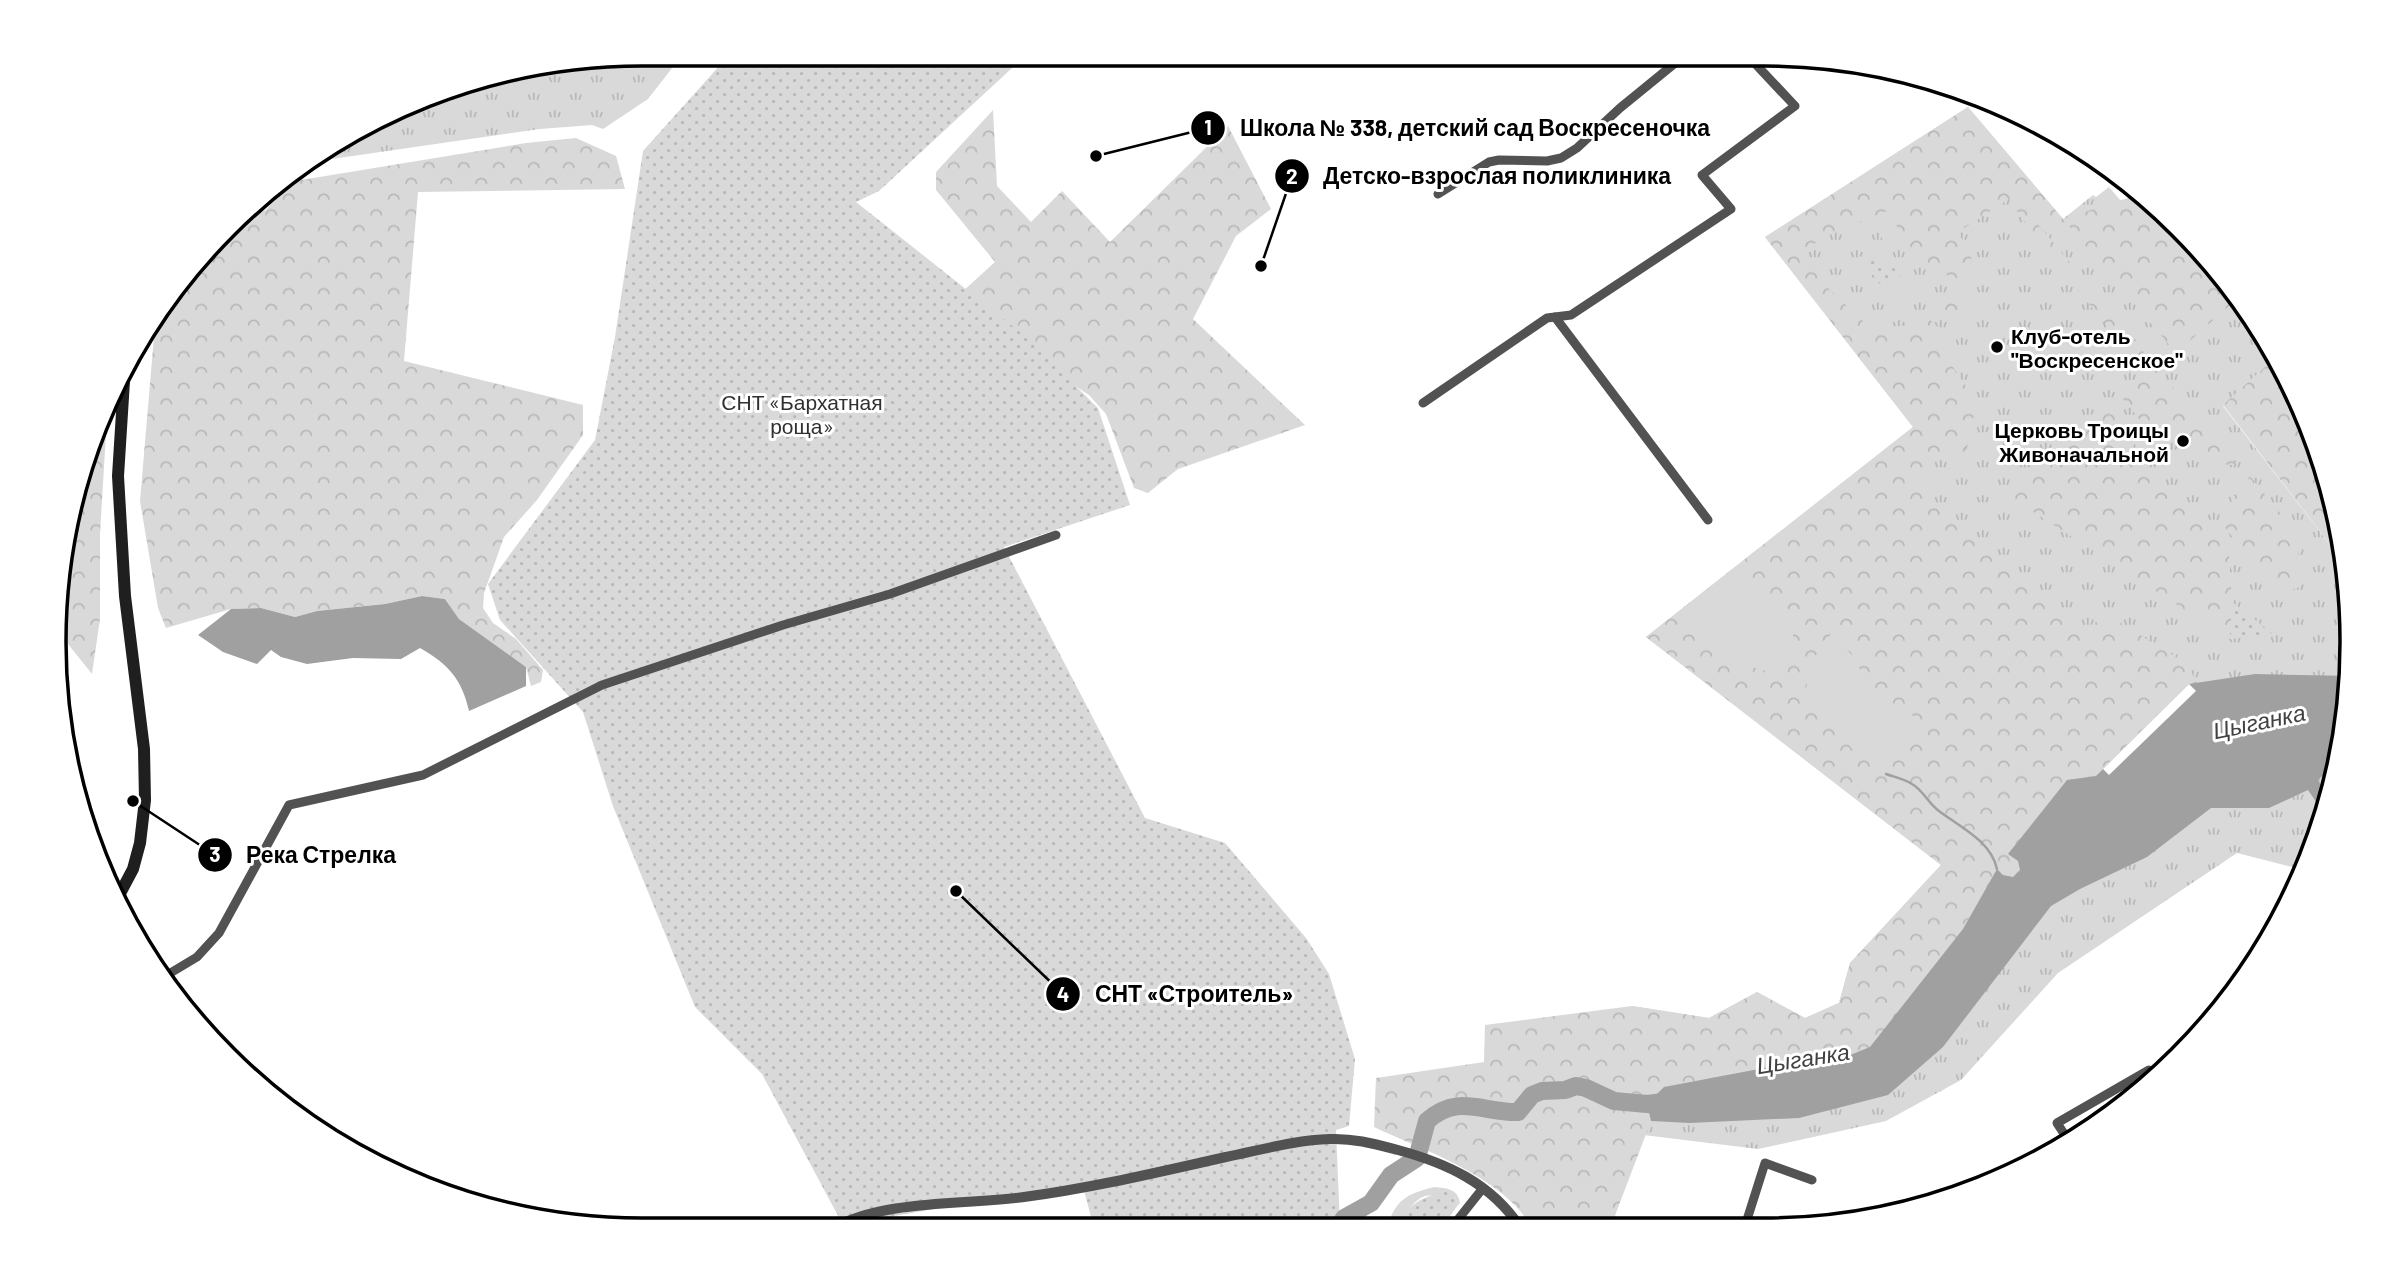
<svg xmlns="http://www.w3.org/2000/svg" width="2407" height="1285" font-family="Barlow,sans-serif">
<style>
.grass{fill:url(#grass-tufts)}
.forest{fill:url(#forest-crowns)}
.park{fill:url(#park-dots)}
.pitch{fill:#d9d9d9}
.water{fill:#a0a0a0}
.pier{fill:#fff}
.lines{fill:none;stroke-linecap:round;stroke-linejoin:round}
.stream{stroke:#a0a0a0;stroke-width:2.5}
.river{stroke:#a0a0a0;stroke-width:18}
.minor{stroke:#525252;stroke-width:9}
.tertiary{stroke:#525252;stroke-width:10}
.secondary{stroke:#1f1f1f;stroke-width:12}
.poi-dot{fill:#000;stroke:#fff;stroke-width:2.5}
.labels{text-anchor:middle;dominant-baseline:central;stroke-width:6;stroke-linejoin:round;paint-order:stroke}
.poi-label{font-size:21px;font-weight:bold;fill:#000;stroke:#fff;text-anchor:start}
.park-label{font-size:21px;fill:#303030;stroke:#fff}
.water-label{font-size:23px;font-style:italic;fill:#414141;stroke:#fff}
.rim{fill:none;stroke:#000;stroke-width:3.5}
.leader{fill:none;stroke:#000;stroke-width:2.5}
.callout-dot{fill:#000;stroke:#fff;stroke-width:2.5}
.mark-label{font-size:21px;text-anchor:middle;font-weight:bold;fill:#fff}
.callout-label{font-size:23px;text-anchor:middle;font-weight:bold;fill:#000;stroke:#fff;stroke-width:6;stroke-linejoin:round;paint-order:stroke}
</style>
<defs>
<pattern id="grass-tufts" width="24" height="20" patternUnits="userSpaceOnUse" patternTransform="scale(1.75)"><rect width="24" height="20" fill="#d9d9d9"/><path d="M3 7l-1-3M5 7V3M7 7l1-3M15 17l-1-3M17 17v-4M19 17l1-3" fill="none" stroke="#b8b8b8"/></pattern>
<pattern id="forest-crowns" width="20" height="18" patternUnits="userSpaceOnUse" patternTransform="scale(1.75)"><rect width="20" height="18" fill="#d9d9d9"/><path d="M2 6a3 3 0 1 1 6 0M12 15a3 3 0 1 1 6 0" fill="none" stroke="#b8b8b8"/></pattern>
<pattern id="park-dots" width="8" height="8" patternUnits="userSpaceOnUse" patternTransform="scale(1.75)"><rect width="8" height="8" fill="#d9d9d9"/><path d="M2 2h.1M6 6h.1" fill="none" stroke="#b8b8b8" stroke-width="1.8" stroke-linecap="round"/></pattern>
</defs>
<rect width="100%" height="100%" fill="#fff"/>
<g class="grass">
<path d="M642 54H683L648 99 603 129 592 125 540 129 311 162 453 86Z"/>
<path d="M1968 107 2063 219 2093 195 2096 197 2109 187 2121 201 2231 289 2274 349 2277 356 2223 406 2348 568 2351 681 2333 795 2304 870 2237 853 2058 973 1961 1080 1886 1121 1758 1149 1619 1132 1632 1006 1709 1018 1757 992 1805 1018 1839 1003 1850 963 1941 865 1646 637 1913 427 1765 237Z"/>
<path d="M1434 1187C1447 1188 1458 1189 1460 1203L1458 1205 1455 1197C1446 1197 1434 1194 1425 1196 1415 1199 1401 1217 1399 1227H1387C1396 1199 1407 1194 1434 1187Z"/>
</g>
<g class="forest">
<path d="M1968 107 2063 219 2131 197 2139 191 2207 255 2238 298 2176 353 2063 219 2033 218 2237 465 2205 464 2183 440 2157 441 2119 394 2144 374 2021 217 2009 199 1958 232 1969 251 1980 286 1923 267 1887 211 1825 236 1803 252 1826 286 1869 327 1901 326 1926 316 1941 330 1937 343 1977 403 1964 456 1933 458 1922 493 2081 631 2108 615 2187 664 2197 683 2189 684 2095 776 2067 780 2008 854 2018 861 2020 870 2013 877 2003 875 1996 869 1963 929 1870 1048 1828 1064H1785L1664 1087 1611 1226 1532 1227C1500 1175 1427 1152 1374 1127L1376 1078 1484 1062 1485 1025 1632 1006 1709 1018 1757 992 1805 1018 1839 1003 1850 963 1941 865 1646 637 1913 427 1765 237Z"/>
<path d="M993 110 997 186 1031 222 1062 191 1110 242 1228 126 1271 209 1236 236 1193 319 1305 425 1178 469 1148 493 1134 488 1106 414 1089 395 1030 356 962 292 995 262 936 190V172Z"/>
<path d="M576 138 616 156 625 189 418 192 404 361 583 405V435L537 500 504 537 484 593 483 608 493 623 516 639 543 670 541 682 531 686 526 667 459 619 445 599 422 596 385 604 317 611 295 617 261 608 231 609 166 628 158 608 140 501 156 313 246 217 266 210 289 182 526 143Z"/>
<path d="M1951 295 1969 298 1973 314 1956 324 1941 313Z"/>
<path d="M2277 356 2322 454 2348 568 2223 405Z"/>
<path d="M2107 401 2140 458 2203 522 2229 554 2232 602 2272 633 2230 639 2004 493Z"/>
<path d="M107 417 100 534V619L92 674 56 629 55 604 74 491Z"/>
<path d="M2250 476 2303 541 2294 564 2300 587 2276 595 2221 522 2234 496Z"/>
</g>
<g class="park">
<path d="M730 54 1026 55 879 191 856 202 1025 336 1098 408 1130 505 1004 547 1145 818 1225 843 1306 938 1329 974 1355 1059 1349 1126 1336 1130 1340 1225 1333 1227 1094 1228 1082 1183 843 1225 762 1074 695 1007 613 806 583 712 500 620 488 584 595 440 615 337 643 151Z"/>
<path d="M1859 256 1907 273 1877 284Z"/>
<path d="M2232 602 2272 633 2230 639Z"/>
<path d="M1445 1191 1455 1197 1458 1205 1442 1227H1399C1403 1205 1426 1196 1445 1191Z"/>
</g>
<g class="pitch">
<path d="M1888 216 1903 238 1888 248 1874 225Z"/>
<path d="M1919 276 1927 287 1893 309 1881 290Z"/>
<path d="M1737 566 1760 594 1794 613 1793 638 1787 665 1762 671 1721 653 1678 612Z"/>
<path d="M1831 634 1851 654 1872 690 1926 724 1890 761 1855 753 1806 688 1813 659Z"/>
</g>
<g class="water">
<path d="M422 596 445 599 459 619 526 667V686L469 711C462 679 448 664 420 648L401 659 353 658 307 664 281 657 271 650 257 664 223 652 198 635 231 609 261 608 295 617 317 611 385 604Z"/>
<path d="M2255 674 2351 676 2338 761 2318 780 2330 801 2325 815 2308 790 2269 808H2211L2147 857 2080 889 2051 906 1943 1047 1888 1095 1799 1118 1690 1123 1651 1121 1647 1104 1664 1087 1785 1064H1828L1870 1047 1963 929 1997 869 2003 875 2013 877 2020 870 2018 861 2008 854 2067 780 2096 776 2189 684Z"/>
</g>
<path class="pier" d="M2189 684 2196 691 2109 775 2103 769Z"/>
<g class="lines">
<path class="stream" d="M1886 774C1894 777 1905 779 1912 784 1923 790 1929 804 1939 811 1960 827 1991 841 1997 869"/>
<path class="river" d="M1339 1227 1344 1218 1371 1203 1391 1175 1417 1158 1427 1121C1458 1093 1483 1113 1518 1112L1532 1095 1542 1091 1565 1090 1576 1086 1586 1088 1614 1101 1647 1104 1672 1101"/>
<g class="minor">
<path d="M1438 194 1489 162 1499 160 1547 161 1561 158 1577 148 1620 108 1685 55"/>
<path d="M1555 317 1708 520"/>
<path d="M1423 403 1547 318 1571 315 1731 209 1702 175 1795 106 1747 55"/>
<path d="M167 975 197 957 219 933 289 805 423 775 602 685 783 625 890 594 1056 535"/>
<path d="M2070 1143 2057 1123 2149 1070"/>
<path d="M1973 1191V1190"/>
<path d="M1745 1226 1765 1163 1812 1180"/>
<path d="M1452 1227 1483 1188"/>
</g>
<path class="tertiary" d="M832 1229C882 1199 967 1205 1024 1197 1092 1188 1159 1172 1226 1157 1261 1150 1295 1140 1330 1139 1354 1138 1375 1144 1398 1150 1446 1163 1491 1183 1520 1227"/>
<path class="secondary" d="M115 903 133 869 140 843 145 800 144 749 125 596 118 476 124 381"/>
</g>
<g class="poi-dot">
<circle cx="1997" cy="347" r="7"/>
<circle cx="2183" cy="441" r="7"/>
</g>
<g class="labels">
<g class="poi-label">
<text x="2011" y="335">Клуб-отель<tspan x="2011" dy="24">"Воскресенское"</tspan></text>
<text x="2169" y="429" text-anchor="end">Церковь Троицы<tspan x="2169" dy="24">Живоначальной</tspan></text>
</g>
<g class="park-label">
<text x="802" y="401">СНТ «Бархатная<tspan x="802" dy="24">роща»</tspan></text>
</g>
<g class="water-label">
<text transform="translate(2259 721) rotate(-12)">Цыганка</text>
<text transform="translate(1803 1058) rotate(-9)">Цыганка</text>
</g>
</g>
<path d="M0 0H2407V1285H0ZM642 66H1764A576 576 0 0 1 2340 642V642A576 576 0 0 1 1764 1218H642A576 576 0 0 1 66 642V642A576 576 0 0 1 642 66Z" fill="#fff" fill-rule="evenodd"/>
<path class="rim" d="M642 66H1764A576 576 0 0 1 2340 642V642A576 576 0 0 1 1764 1218H642A576 576 0 0 1 66 642V642A576 576 0 0 1 642 66Z"/>
<path class="leader" d="M1096 156L1208 128M1261 266L1292 176M133 801L215 855M956 891L1063 994"/>
<g class="callout-dot">
<circle cx="1096" cy="156" r="7"/>
<circle cx="1261" cy="266" r="7"/>
<circle cx="133" cy="801" r="7"/>
<circle cx="956" cy="891" r="7"/>
<circle cx="1208" cy="128" r="18"/>
<circle cx="1292" cy="176" r="18"/>
<circle cx="215" cy="855" r="18"/>
<circle cx="1063" cy="994" r="18"/>
</g>
<g class="mark-label">
<text x="1208" y="135">1</text>
<text x="1292" y="184">2</text>
<text x="215" y="862">3</text>
<text x="1063" y="1002">4</text>
</g>
<g class="callout-label">
<text x="1475" y="136">Школа № 338, детский сад Воскресеночка</text>
<text x="1497" y="184">Детско-взрослая поликлиника</text>
<text x="321" y="863">Река Стрелка</text>
<text x="1194" y="1002">СНТ «Строитель»</text>
</g>
</svg>
